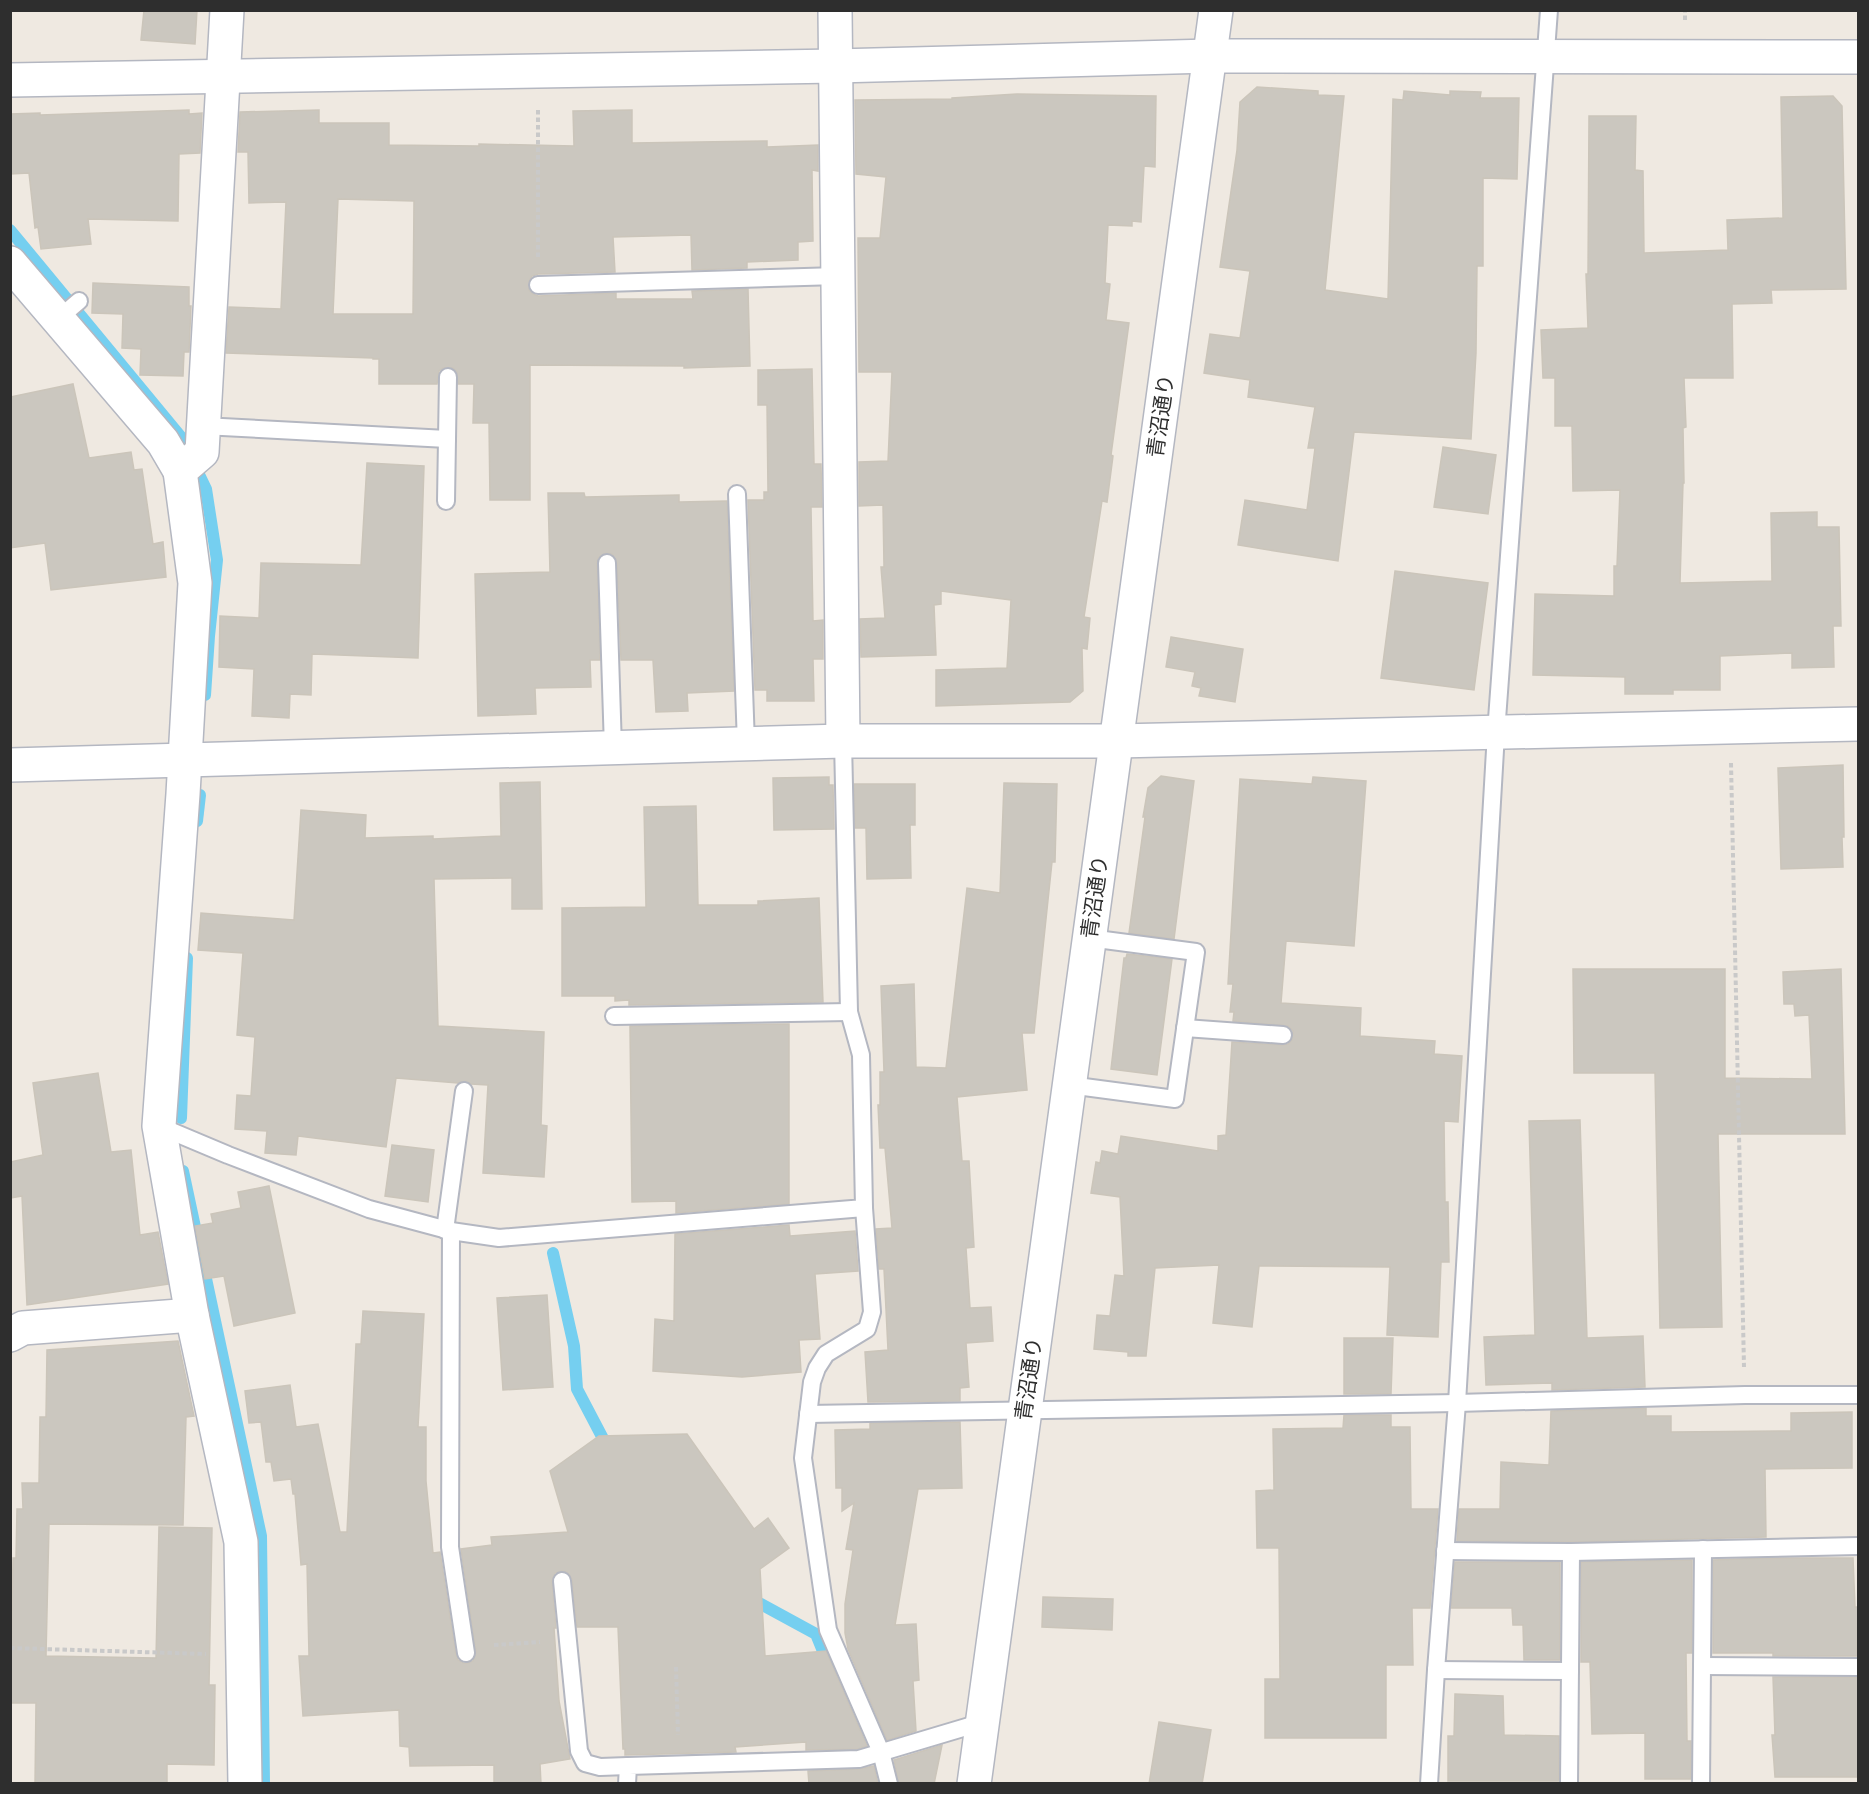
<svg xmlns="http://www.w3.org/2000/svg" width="1869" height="1794" font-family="'Fira Sans Condensed','Noto Sans JP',sans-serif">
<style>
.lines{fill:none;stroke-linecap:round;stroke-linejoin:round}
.stream{stroke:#75cff0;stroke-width:12}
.building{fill:#cbc7bf;stroke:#cbc5ba;stroke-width:1.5;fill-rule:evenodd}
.service-casing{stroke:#b4b7c1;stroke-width:20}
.minor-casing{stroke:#b4b7c1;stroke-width:36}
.tertiary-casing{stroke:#b4b7c1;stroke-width:36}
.path{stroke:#c9c9c9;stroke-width:4;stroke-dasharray:4.5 3;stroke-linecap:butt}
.service{stroke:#fff;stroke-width:16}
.minor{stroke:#fff;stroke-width:33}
.tertiary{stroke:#fff;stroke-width:33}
.labels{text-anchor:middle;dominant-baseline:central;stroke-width:5;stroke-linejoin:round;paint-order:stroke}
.street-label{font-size:21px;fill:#2e2e2e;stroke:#fff}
</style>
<rect width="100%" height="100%" fill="#efe9e1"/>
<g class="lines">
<g class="stream">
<path d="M10 230 181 437 206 489 217 560 209 636 205 695"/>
<path d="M197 821 200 795"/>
<path d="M181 1118 187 958"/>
<path d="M183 1171 261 1536 264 1784"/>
<path d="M553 1253 574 1346 577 1389 609 1450"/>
<path d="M748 1597 816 1634 829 1666"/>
</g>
</g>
<g class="building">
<path d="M144 10H197L195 44 141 40Z"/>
<path d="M1257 87 1318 91V95L1344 96 1325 290 1388 299 1393 99 1403 100 1404 91 1450 95V91L1481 92 1480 98H1519L1517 179 1483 178V266H1477L1476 353 1471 439 1354 432 1338 561 1238 545 1245 500 1307 510 1315 448H1308L1315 407 1248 397 1250 380 1204 373 1210 334 1240 338 1250 271 1220 267 1237 150 1240 102Z"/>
<path d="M1017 94 1156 96 1155 167 1144 166 1141 222 1132 221V226L1108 225 1105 283 1110 284 1106 320 1129 323 1111 455 1113 456 1107 502 1102 501 1084 617 1090 618 1087 649 1082 648 1083 691 1070 702 936 706V670L1007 668 1011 600 941 591V604L934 605 936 655 861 657 860 619 885 618 881 567H884L883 505 859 506V462L888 461 892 372H859L858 238H880L886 177 856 174 855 100 952 99V98Z"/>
<path d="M1833 96 1842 106 1846 289 1771 290 1772 303 1732 304 1733 378H1684L1686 427 1683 428 1684 483H1683L1680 583 1772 581 1771 513 1817 512V527H1839L1841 626H1833L1834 667 1792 668V653L1720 656V690H1673V694H1625V677L1533 675 1535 594 1614 596V566H1617L1620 490 1573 491 1572 426H1555V378H1543L1541 330 1588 328 1586 274H1588L1589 116H1636L1635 170 1643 171 1644 253 1728 250 1727 220 1783 218 1781 97Z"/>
<path d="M189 110V114L202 113 200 153 179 154 178 221 88 219 91 244 41 249 38 227 35 228 29 173 10 174V114L40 113V115Z"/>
<path d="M319 110V123H389V145L479 146V144L574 146 573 111 632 110V143L767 141V147L818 145V171L812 170 813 241 798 242V260L747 262V268L692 270 691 235 613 237 615 272 538 274 532 276 529 281V290L533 294 538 296 616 293V299H693L692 291 748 289 750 366 684 368V366L530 365V500H490L489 423H473L474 384H458L457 372 453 368H443L439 371 437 384H379V359H373V358L226 353 229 307 281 309 286 202 249 203 248 152H238L240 112ZM338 199 414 201 413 314H333Z"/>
<path d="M93 283 189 287V306H191L189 352H184L183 376 140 375 141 349 122 348 123 314 92 313Z"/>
<path d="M812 369 814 464H821L822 507H811L813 621 823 620V659H813L814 701H767V690H755L748 500H764V492H768L767 405H758V370Z"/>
<path d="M73 384 89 458 131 452 134 470 142 469 153 544 163 542 166 577 51 590 45 543 10 548V397Z"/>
<path d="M1443 447 1496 455 1488 514 1434 507Z"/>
<path d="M367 463 424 466 418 658 312 654 311 695 290 694 289 718 252 716 254 669 219 667 220 616 259 618 261 563 361 565Z"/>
<path d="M548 493H584L585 497 679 495V502L727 501 734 691 687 693 688 711 656 712 653 660H621L617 563 612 554 606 553 598 558 597 563 600 660H590L591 687 535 688 536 714 478 716 475 574 550 572Z"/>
<path d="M1395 571 1488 583 1474 690 1381 678Z"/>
<path d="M1171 637 1243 649 1235 702 1199 696 1201 688 1192 686 1195 672 1166 667Z"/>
<path d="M1843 765 1844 837H1842L1843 867 1781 869 1778 768Z"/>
<path d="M1161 776 1194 781 1174 939 1129 933 1145 817H1143L1148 788Z"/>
<path d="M829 777V785H833L834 829 774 830 773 778Z"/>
<path d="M1313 777 1366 781 1354 946 1286 941 1281 1003 1361 1008 1360 1036 1435 1041 1434 1054 1462 1056 1458 1122 1444 1121 1445 1202H1448L1449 1262H1441L1438 1337 1387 1335 1390 1267 1259 1266 1252 1327 1213 1323 1219 1265 1155 1268 1146 1356H1128V1352L1094 1349 1097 1315 1110 1316 1115 1275 1124 1276 1120 1197 1091 1193 1096 1162 1100 1163 1102 1151 1118 1154 1121 1136 1218 1151V1136L1226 1135 1232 1042 1282 1045 1288 1044 1292 1040 1293 1031 1288 1026 1233 1021 1234 1012H1230L1233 984H1228L1240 779 1312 784Z"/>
<path d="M540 782 542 909H512V878L434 879 438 1026 544 1032 541 1125 547 1126 544 1177 483 1173 488 1085 471 1084 466 1081 458 1083 396 1078 386 1147 298 1136 296 1155 265 1153 267 1131 235 1129 237 1095 251 1096 255 1037 237 1035 243 953 198 950 201 913 294 920 301 810 366 815 365 838 433 836V839L501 836 500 783Z"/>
<path d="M1004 783 1057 784 1055 862H1052L1034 1033H1022L1027 1090 957 1097 962 1161H969L974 1247 966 1248 970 1308 991 1307 993 1341 966 1343 969 1387 960 1388V1401L868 1402 865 1352 888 1350 884 1269H879L876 1229 892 1228 885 1148H880L878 1105H880V1072H884L881 986 914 984 916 1067 946 1068 967 888 1000 893Z"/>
<path d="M854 784H915V825H910L911 878 867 879 866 828H855Z"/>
<path d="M696 806 698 905H758V901L819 898 823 1002 629 1005V1000L615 1001V996H562V908L646 907 644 807Z"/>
<path d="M1127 954 1172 959 1157 1075 1111 1069 1124 958H1126Z"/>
<path d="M1573 969H1725V1078L1812 1079 1809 1015 1795 1016 1794 1004H1784L1783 972 1841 969 1845 1134H1718L1722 1327 1660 1328 1655 1073H1574Z"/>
<path d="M789 1024V1204L676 1213V1201L632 1202 630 1026Z"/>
<path d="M98 1073 111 1152 131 1150 140 1235 158 1232 168 1284 27 1305 22 1196 10 1198V1162L43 1155 33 1083Z"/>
<path d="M1580 1120 1587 1338 1643 1336 1645 1387 1552 1390V1383L1486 1385 1484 1337 1535 1335 1529 1121Z"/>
<path d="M392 1145 434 1150 428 1202 385 1196Z"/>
<path d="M269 1186 295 1313 234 1326 224 1276 205 1279 195 1226 213 1223 211 1214 241 1208 238 1192Z"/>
<path d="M789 1225 790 1236 855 1231 858 1271 815 1274 820 1339 799 1340 801 1372 742 1377 653 1371 655 1319 674 1321 675 1234Z"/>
<path d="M547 1295 553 1387 503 1390 497 1298Z"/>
<path d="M363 1311 424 1314 418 1427H426V1481L433 1553 440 1552 456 1655 458 1660 463 1663H468L473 1661 476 1652 461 1549 492 1545 491 1537 568 1532 550 1471 599 1436 687 1434 754 1529 768 1518 789 1548 760 1569 765 1656 826 1651 867 1746 857 1749 806 1750V1742L735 1747 736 1752 625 1755V1749H623L618 1627H577L572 1579 567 1572 562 1571 555 1573 552 1581 556 1628H554L559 1701 570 1759 540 1764 541 1784H494V1765L410 1766 409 1747 400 1746 399 1710 303 1716 299 1656H309L307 1564 301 1565 295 1494H293L291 1479 274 1481 271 1462H266L261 1422 249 1423 245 1391 290 1385 296 1427 318 1424 340 1532H347L356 1344H361Z"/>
<path d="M1344 1338H1393L1391 1394H1344Z"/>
<path d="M178 1341 194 1416 186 1417 183 1525 49 1524 46 1656 156 1658 159 1527 212 1528 209 1685H215L214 1765 167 1764V1784H35L36 1703H10L13 1558H16L17 1509H23L22 1483H39L40 1417H46L47 1350Z"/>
<path d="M1646 1408V1416H1671V1432L1791 1431V1413L1852 1412V1468L1765 1469 1766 1537 1571 1542 1457 1541 1459 1509H1500L1501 1462 1549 1465 1551 1411Z"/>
<path d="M1344 1415H1391V1427H1410L1411 1509H1438L1430 1608H1412L1413 1665H1386V1738H1265V1679H1280L1279 1548H1257L1256 1491 1274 1490 1273 1429 1343 1428Z"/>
<path d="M960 1422 962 1488 918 1489 895 1625 916 1624 919 1680 913 1681 916 1731 887 1740 848 1649 845 1633V1604L853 1550 846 1549 854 1503 842 1511V1488H836L835 1430 870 1429V1423Z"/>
<path d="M1766 1558H1853L1855 1607H1858L1857 1656H1773V1653H1713V1560Z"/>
<path d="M1692 1560V1653H1686L1687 1741H1691V1779H1645V1733L1592 1734 1590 1662H1581V1562Z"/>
<path d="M1455 1562H1560V1660H1524L1523 1625H1513L1512 1608H1451Z"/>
<path d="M1043 1597 1113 1599 1112 1630 1042 1627Z"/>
<path d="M1773 1677H1858V1777H1775L1772 1735H1775Z"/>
<path d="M1455 1694 1503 1696 1504 1735 1559 1736V1781H1448V1736H1454Z"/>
<path d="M1159 1722 1211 1730 1202 1784H1149Z"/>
<path d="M942 1745 934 1784H899L894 1760Z"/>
<path d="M874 1766 878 1784H809L808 1771 859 1769Z"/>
</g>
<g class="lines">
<g class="service-casing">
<g id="service">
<path d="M538 285 838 276"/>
<path d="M58 319 79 301"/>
<path d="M203 426 447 439"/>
<path d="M737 494 746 744"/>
<path d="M446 501 448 377"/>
<path d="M607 563 613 748"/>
<path d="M614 1016 849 1012"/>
<path d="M1185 1028 1283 1035"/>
<path d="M1069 1085 1175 1099 1196 952 1089 938"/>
<path d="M159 1126 228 1155 369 1209 451 1231 499 1238 864 1208 861 1055 849 1012 843 741"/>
<path d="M864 1208 872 1312 867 1329 826 1354 817 1368 812 1382 803 1458 828 1630 881 1752 889 1784"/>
<path d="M445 1230 464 1091"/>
<path d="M451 1231 450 1547 466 1653"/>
<path d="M808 1414 1457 1403 1745 1395H1858"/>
<path d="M1445 1551 1571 1552 1858 1546"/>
<path d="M562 1581 579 1751 585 1763 600 1767 628 1766"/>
<path d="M1702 1666 1858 1667"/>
<path d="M1436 1670 1570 1671"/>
<path d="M627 1784 628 1766 859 1759 983 1722"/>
<path d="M1429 1784 1436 1670 1457 1403 1496 733 1549 10"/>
<path d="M1569 1784 1571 1552"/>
<path d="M1701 1784 1703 1549"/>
</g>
</g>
<g class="minor-casing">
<g id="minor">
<path d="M227 10 202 452 180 471 195 583 183 794 159 1126 192 1315 241 1542 245 1784"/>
<path d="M835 10 843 741"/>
<path d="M10 263 163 442 180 471"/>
<path d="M10 1335 23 1328 192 1315"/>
</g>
</g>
<g class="tertiary-casing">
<g id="tertiary">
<path d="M10 80 836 66 1210 56 1858 57"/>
<path d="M10 765 843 741H1117L1858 724"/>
<path d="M974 1784 1216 10"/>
</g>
</g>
<g class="path">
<path d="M1685 20V10"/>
<path d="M538 257V108"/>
<path d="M1731 763 1744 1367"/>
<path d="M494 1645 540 1642"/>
<path d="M10 1648 206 1654"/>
<path d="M676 1667 678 1735"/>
</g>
<use href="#service" class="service"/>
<use href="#minor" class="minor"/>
<use href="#tertiary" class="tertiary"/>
</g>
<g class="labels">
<g class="street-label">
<text transform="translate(1161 416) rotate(-82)">青沼通り</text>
<text transform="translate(1095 897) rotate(-82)">青沼通り</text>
<text transform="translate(1029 1379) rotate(-82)">青沼通り</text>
</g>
</g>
<rect width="1869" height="1794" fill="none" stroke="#2e2e2e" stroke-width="24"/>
</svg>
